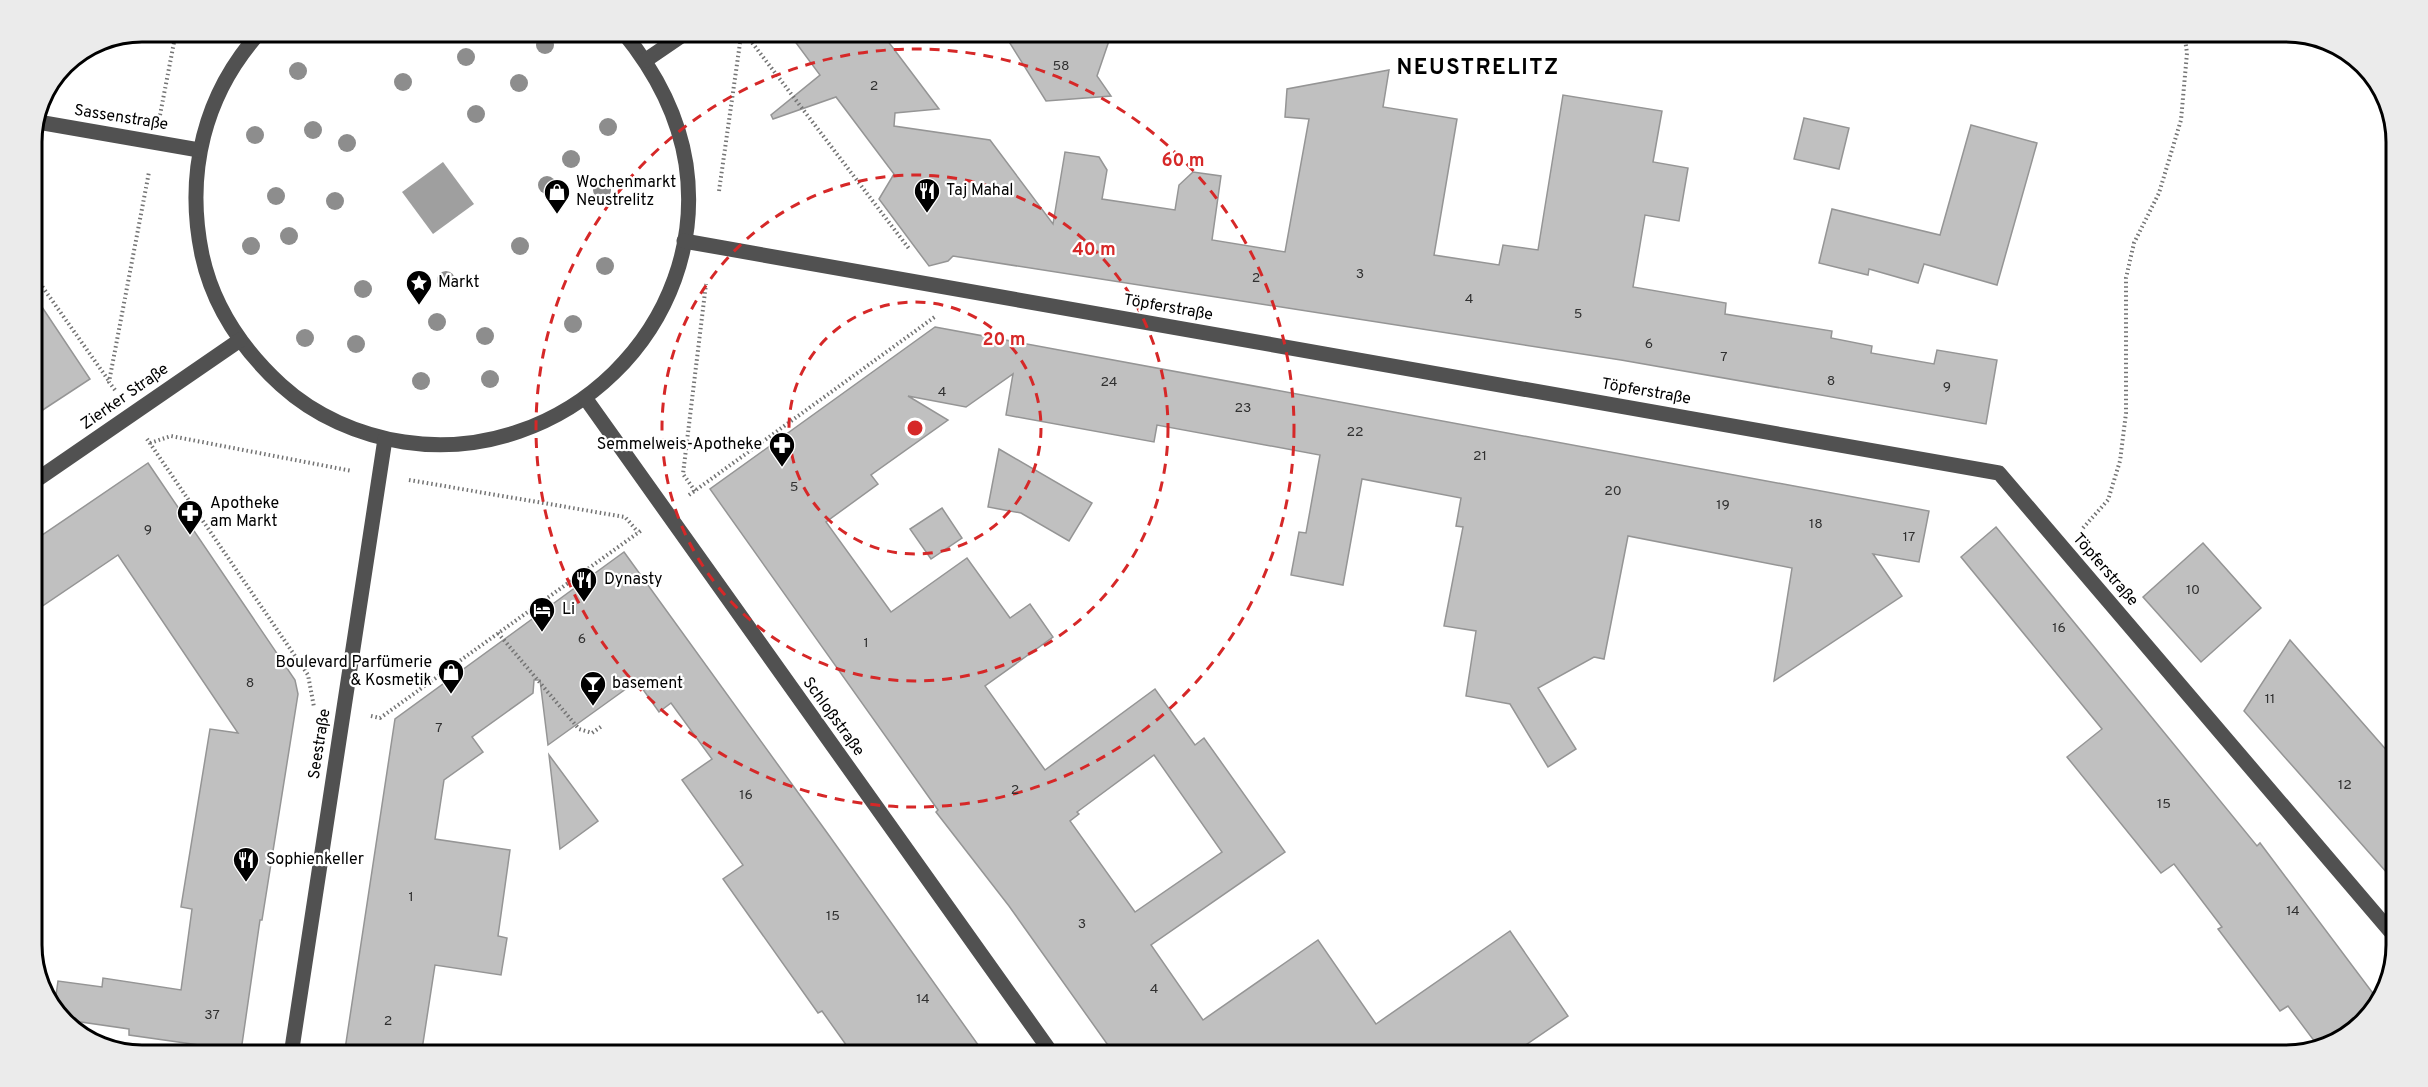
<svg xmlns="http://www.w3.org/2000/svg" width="2428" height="1087" font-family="Overpass,sans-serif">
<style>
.water{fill:#9f9f9f}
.building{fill:#c0c0c0;stroke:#959595;stroke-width:1.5;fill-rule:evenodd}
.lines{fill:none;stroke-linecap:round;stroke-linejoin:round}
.path{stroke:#737373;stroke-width:4;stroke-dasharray:1.5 3;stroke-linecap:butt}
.minor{stroke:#515151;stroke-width:15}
.tree{fill:#8d8d8d}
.ring{fill:none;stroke:#d62828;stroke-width:3;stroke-dasharray:10 8}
.labels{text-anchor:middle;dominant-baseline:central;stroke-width:4.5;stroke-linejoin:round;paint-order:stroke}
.number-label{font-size:14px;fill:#303030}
.street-label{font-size:16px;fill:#000;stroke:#fff}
.poi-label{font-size:16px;fill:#000;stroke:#fff;text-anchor:start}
.district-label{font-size:22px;font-weight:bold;letter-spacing:1.5px;fill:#000;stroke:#fff}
.rim{fill:none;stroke:#000;stroke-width:3}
.centre{fill:#d62828;stroke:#fff;stroke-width:3}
.ring-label{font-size:18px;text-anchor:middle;font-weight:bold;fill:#d62828;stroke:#fff;stroke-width:4.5;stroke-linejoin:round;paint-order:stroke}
</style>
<rect width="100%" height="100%" fill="#fff"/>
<path class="water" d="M443 162 474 204 433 234 402 192Z"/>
<g class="building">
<path d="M788 32H881L939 109 895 113 894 126 990 140 1053 224 1065 152 1099 157 1107 170 1102 199 1175 210 1179 185 1193 172 1221 176 1212 240 1285 252 1309 119 1285 117 1287 89 1389 70 1383 107 1457 119 1434 255 1499 265 1503 245 1538 250 1563 95 1662 111 1653 162 1688 168 1679 221 1645 215 1633 287 1726 303 1725 314 1832 331 1831 338 1872 346 1871 353 1934 364 1937 350 1997 360 1986 424 1621 360 953 256 948 261 929 266 879 199 894 174 836 97 773 119 771 115 820 75Z"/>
<path d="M1003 32H1112L1097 76 1111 96 1046 101Z"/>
<path d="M1804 118 1849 128 1839 169 1794 159Z"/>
<path d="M1971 125 2037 143 1997 285 1924 264 1918 283 1869 269 1868 275 1819 263 1832 209 1940 235Z"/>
<path d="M32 292 90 379 32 417Z"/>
<path d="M935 327 1929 511 1919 562 1873 554 1902 596 1774 681 1792 568 1628 536 1604 659 1594 657 1538 688 1576 749 1548 767 1510 704 1466 696 1476 631 1444 626 1463 527 1456 526 1461 498 1362 479 1343 585 1291 575 1299 532 1306 533 1320 455 1157 425 1154 442 1006 415 1013 374 966 407 908 396 948 420 871 475 878 484 826 522 891 612 967 558 1010 618 1030 604 1053 637 985 686 1045 770 1155 689 1195 745 1204 738 1285 852 1151 945 1203 1020 1318 940 1376 1024 1510 931 1568 1016 1511 1055H1115L1009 906 936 812 938 810 710 489ZM1154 755 1222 852 1135 912 1070 821 1079 814 1077 812Z"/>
<path d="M999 449 1092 503 1069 541 1021 513 988 507Z"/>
<path d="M148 463 295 680 298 694 262 920H260L241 1051 129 1035V1029L67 1020 54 1010 58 981 102 987 103 978 181 990 192 909 181 907 210 729 238 733 118 555 32 613V542Z"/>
<path d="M942 508 962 538 931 559 910 529Z"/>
<path d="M1996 527 2257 846 2260 843 2378 1000 2348 1037 2318 1046 2288 1006 2280 1011 2218 929 2222 927 2174 864 2161 873 2067 757 2102 729 1961 557Z"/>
<path d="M2203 543 2261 608 2201 662 2143 597Z"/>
<path d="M624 552 828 834 986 1056H854L822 1011 818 1013 723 879 743 865 682 780 712 759 671 703 659 712 637 681 548 745 540 680H534L533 693 472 737 483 752 444 780 435 839 510 850 498 936 507 938 501 975 435 965 421 1056H344L395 719Z"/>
<path d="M2290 640 2396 761V883L2244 711Z"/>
<path d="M549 755 598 821 560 849Z"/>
</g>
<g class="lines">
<g class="path">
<path d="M744 32 910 250"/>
<path d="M160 115 176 32"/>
<path d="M719 191 740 43 748 37"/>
<path d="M32 272 109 381"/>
<path d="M115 390 109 382 149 172"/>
<path d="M147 439 308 675 314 707"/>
<path d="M150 443 171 436 352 471"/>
<path d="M409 480 625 517 638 532"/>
<path d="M695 491 683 474 706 284"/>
<path d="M689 495 936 316"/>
<path d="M2083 528 2108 500 2120 461 2126 413V278L2134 243 2159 193 2181 120 2187 53 2184 32"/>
<path d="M498 633 579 729 592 733 602 726"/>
<path d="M371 716 380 718 642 530"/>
</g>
<g class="minor">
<path d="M260 32C204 94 185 173 202 255 213 306 243 350 281 385 315 416 359 435 404 442 564 466 710 326 686 164 678 113 655 71 623 32"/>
<path d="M646 60 687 32"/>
<path d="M38 122 199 150"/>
<path d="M684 241 1999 473 2396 938"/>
<path d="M586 399 1053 1055"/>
<path d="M32 483 240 340"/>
<path d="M291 1055 385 439"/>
</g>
</g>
<g class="tree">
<circle cx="545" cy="45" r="9"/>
<circle cx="466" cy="57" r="9"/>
<circle cx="298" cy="71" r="9"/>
<circle cx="403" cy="82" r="9"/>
<circle cx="519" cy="83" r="9"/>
<circle cx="476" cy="114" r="9"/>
<circle cx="608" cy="127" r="9"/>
<circle cx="313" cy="130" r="9"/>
<circle cx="255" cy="135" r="9"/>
<circle cx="347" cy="143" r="9"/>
<circle cx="571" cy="159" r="9"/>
<circle cx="547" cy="185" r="9"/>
<circle cx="602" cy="190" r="9"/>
<circle cx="276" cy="196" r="9"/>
<circle cx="335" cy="201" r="9"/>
<circle cx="289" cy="236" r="9"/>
<circle cx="251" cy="246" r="9"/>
<circle cx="520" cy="246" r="9"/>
<circle cx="605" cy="266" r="9"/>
<circle cx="446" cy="280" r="9"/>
<circle cx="363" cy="289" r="9"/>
<circle cx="437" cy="322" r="9"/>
<circle cx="573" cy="324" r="9"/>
<circle cx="485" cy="336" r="9"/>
<circle cx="305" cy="338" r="9"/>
<circle cx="356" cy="344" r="9"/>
<circle cx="490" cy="379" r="9"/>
<circle cx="421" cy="381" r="9"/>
</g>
<g class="ring">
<circle cx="915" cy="428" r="126"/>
<circle cx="915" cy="428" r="253"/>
<circle cx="915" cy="428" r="379"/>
</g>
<defs>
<g id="restaurant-pin" transform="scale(1.35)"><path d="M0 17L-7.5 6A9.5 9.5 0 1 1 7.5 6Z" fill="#000" stroke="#fff"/><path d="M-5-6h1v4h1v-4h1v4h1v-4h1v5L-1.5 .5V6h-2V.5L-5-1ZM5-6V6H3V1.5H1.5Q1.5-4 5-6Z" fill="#fff"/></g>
<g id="shop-pin" transform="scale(1.35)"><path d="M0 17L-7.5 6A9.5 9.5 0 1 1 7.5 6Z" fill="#000" stroke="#fff"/><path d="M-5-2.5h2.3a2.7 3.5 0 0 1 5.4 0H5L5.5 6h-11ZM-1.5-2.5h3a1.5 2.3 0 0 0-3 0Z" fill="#fff"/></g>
<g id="sight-pin" transform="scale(1.35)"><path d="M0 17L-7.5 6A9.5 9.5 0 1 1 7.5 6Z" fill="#000" stroke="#fff"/><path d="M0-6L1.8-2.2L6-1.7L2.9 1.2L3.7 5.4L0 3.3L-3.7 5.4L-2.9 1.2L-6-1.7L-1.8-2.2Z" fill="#fff"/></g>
<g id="pharmacy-pin" transform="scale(1.35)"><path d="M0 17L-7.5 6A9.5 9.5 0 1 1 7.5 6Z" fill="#000" stroke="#fff"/><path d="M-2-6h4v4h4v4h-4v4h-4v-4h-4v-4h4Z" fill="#fff"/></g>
<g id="hotel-pin" transform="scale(1.35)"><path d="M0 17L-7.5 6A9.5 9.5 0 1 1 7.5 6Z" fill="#000" stroke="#fff"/><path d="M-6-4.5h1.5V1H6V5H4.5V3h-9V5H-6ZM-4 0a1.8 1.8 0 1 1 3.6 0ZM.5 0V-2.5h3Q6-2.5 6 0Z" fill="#fff"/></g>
<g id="bar-pin" transform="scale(1.35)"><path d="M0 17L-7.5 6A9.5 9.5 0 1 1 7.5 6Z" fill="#000" stroke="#fff"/><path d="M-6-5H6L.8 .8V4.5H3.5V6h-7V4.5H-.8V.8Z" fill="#fff"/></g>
</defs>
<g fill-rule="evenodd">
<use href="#restaurant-pin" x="927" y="191"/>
<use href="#shop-pin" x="557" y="192"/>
<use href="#sight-pin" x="419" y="283"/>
<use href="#pharmacy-pin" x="782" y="445"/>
<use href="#pharmacy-pin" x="190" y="513"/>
<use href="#restaurant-pin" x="584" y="580"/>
<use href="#hotel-pin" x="542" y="610"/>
<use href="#shop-pin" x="451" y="672"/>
<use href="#bar-pin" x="593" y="684"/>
<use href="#restaurant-pin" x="246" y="860"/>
</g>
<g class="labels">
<g class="number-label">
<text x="1061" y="66">58</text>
<text x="874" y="86">2</text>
<text x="1360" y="274">3</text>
<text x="1256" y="278">2</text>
<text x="1469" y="299">4</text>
<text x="1578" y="314">5</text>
<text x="1649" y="344">6</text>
<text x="1724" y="357">7</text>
<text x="1831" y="381">8</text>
<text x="1109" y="382">24</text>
<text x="1947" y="387">9</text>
<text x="942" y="392">4</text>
<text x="1243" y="408">23</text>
<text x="1355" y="432">22</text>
<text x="1480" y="456">21</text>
<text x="794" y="487">5</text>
<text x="1613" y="491">20</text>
<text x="1723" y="505">19</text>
<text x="1816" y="524">18</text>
<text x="148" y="530">9</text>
<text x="1909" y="537">17</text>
<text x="2193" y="590">10</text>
<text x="2059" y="628">16</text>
<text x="582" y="639">6</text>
<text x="866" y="643">1</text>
<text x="250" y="683">8</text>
<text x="2270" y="699">11</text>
<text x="439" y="728">7</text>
<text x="2345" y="785">12</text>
<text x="1015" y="790">2</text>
<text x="746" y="795">16</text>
<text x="2164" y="804">15</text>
<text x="411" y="897">1</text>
<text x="2293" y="911">14</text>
<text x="833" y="916">15</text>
<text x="1082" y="924">3</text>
<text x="1154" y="989">4</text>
<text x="923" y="999">14</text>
<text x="212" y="1015">37</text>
<text x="388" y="1021">2</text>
</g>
<g class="street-label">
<text transform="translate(121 118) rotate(9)">Sassenstraße</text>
<text transform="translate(1168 308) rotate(10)">Töpferstraße</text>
<text transform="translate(1646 392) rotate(10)">Töpferstraße</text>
<text transform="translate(125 397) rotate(-35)">Zierker Straße</text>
<text transform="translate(2105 570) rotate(49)">Töpferstraße</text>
<text transform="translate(833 717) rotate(54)">Schloßstraße</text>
<text transform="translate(320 744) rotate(-81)">Seestraße</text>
</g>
<g class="poi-label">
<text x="576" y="183">Wochenmarkt<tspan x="576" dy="18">Neustrelitz</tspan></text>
<text x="946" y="191">Taj Mahal</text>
<text x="438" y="283">Markt</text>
<text x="762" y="445" text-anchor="end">Semmelweis-Apotheke</text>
<text x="210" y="504">Apotheke<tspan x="210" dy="18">am Markt</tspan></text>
<text x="604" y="580">Dynasty</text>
<text x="562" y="610">Li</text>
<text x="432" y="663" text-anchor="end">Boulevard Parfümerie<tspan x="432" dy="18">&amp; Kosmetik</tspan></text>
<text x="612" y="684">basement</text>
<text x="266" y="860">Sophienkeller</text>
</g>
<g class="district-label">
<text x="1478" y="68">NEUSTRELITZ</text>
</g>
</g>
<path d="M0 0H2428V1087H0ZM142 42H2286A100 100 0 0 1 2386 142V945A100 100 0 0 1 2286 1045H142A100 100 0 0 1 42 945V142A100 100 0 0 1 142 42Z" fill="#ebebeb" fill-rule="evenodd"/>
<path class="rim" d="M142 42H2286A100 100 0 0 1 2386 142V945A100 100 0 0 1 2286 1045H142A100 100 0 0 1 42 945V142A100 100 0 0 1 142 42Z"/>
<circle cx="915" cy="428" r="9" class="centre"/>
<g class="ring-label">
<text x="1183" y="166">60 m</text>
<text x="1094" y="255">40 m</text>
<text x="1004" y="345">20 m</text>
</g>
</svg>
